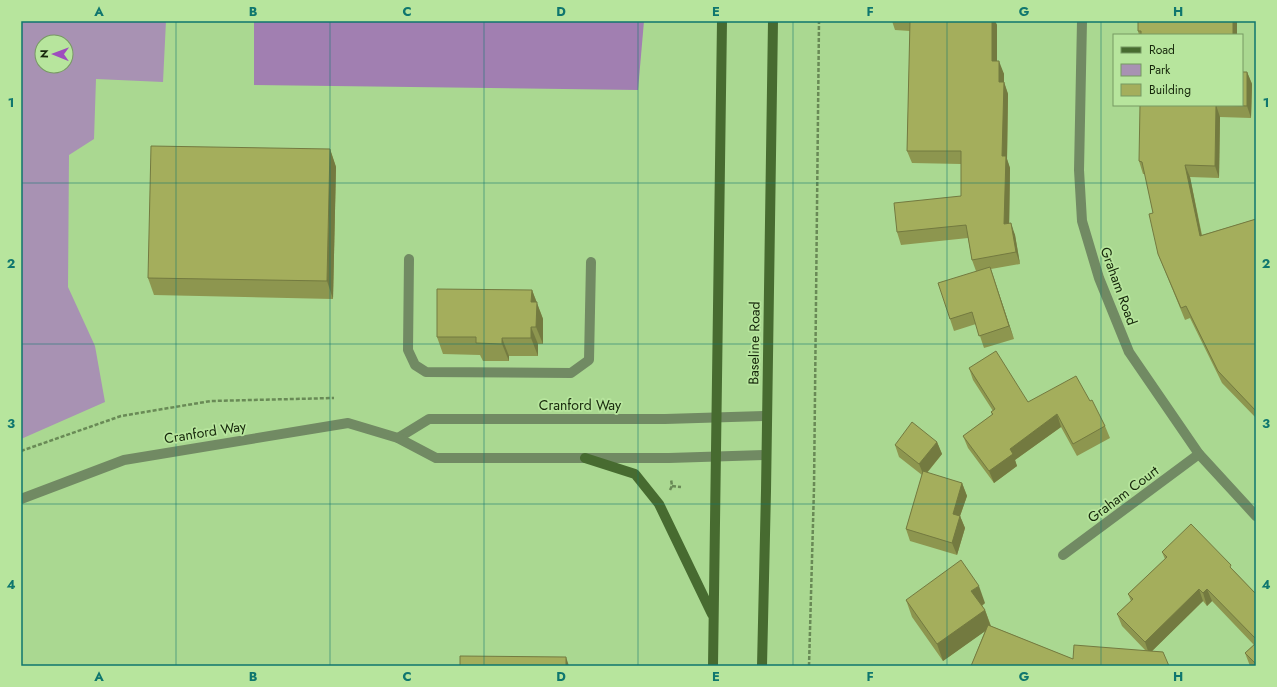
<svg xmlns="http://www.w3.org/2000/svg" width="1277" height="687" font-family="Jost,sans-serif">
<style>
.green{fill:#a892b3;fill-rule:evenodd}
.forest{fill:#a17fb1}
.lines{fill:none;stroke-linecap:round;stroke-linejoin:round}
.path{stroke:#698a56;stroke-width:2.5;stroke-dasharray:4 2;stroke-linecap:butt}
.service{stroke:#718a63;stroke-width:10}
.minor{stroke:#718a63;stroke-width:10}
.secondary{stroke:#476b30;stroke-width:10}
.wall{fill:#8d964f}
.shaded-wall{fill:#737a40}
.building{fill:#a4ae5c;stroke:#737a40}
.grid{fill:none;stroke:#0f766e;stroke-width:1;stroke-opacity:0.55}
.labels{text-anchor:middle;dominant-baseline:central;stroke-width:3.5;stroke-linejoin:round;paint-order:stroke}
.street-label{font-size:14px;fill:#16270b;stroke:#b7e59d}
.neatline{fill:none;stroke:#0f766e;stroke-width:1.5}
.grid-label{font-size:13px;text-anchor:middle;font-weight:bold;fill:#0f766e}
</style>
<rect width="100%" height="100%" fill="#aad891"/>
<path class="green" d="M21 21H166L163 82 96 79 94 139 69 155 68 287 95 346 105 402 21 439ZM42 42H66V66H42Z"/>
<path class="forest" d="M254 21H644L638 90 254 85Z"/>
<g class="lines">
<g class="path">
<path d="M21 451 121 416 211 401 334 398"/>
<path d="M672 486 681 487"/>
<path d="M670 490 672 486 671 479"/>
<path d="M809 666 814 488 819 21"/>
</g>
<path class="service" d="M409 259 408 350 415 365 426 372 571 373 589 360 591 262"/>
<g class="minor">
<path d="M1082 21 1079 170 1082 221 1099 278 1129 352 1199 454 1256 516"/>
<path d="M398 438 429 419H665L767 416"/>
<path d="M21 499 124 460 348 423 398 438 436 458H669L766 455"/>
<path d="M1063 555 1199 454"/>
</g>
<g class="secondary">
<path d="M585 458 635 474 659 504 712 614"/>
<path d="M713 666 722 21"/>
<path d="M762 666 766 491 773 21"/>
</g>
</g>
<g class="wall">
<path d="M892 21H995L997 25V61L1004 74V82L1008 94 1007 159 1010 168 1009 223 1015 235 1020 264 991 269 1014 339 984 348 976 324 954 331 950 319 976 271 972 260 968 238 901 245 897 232 961 196V164L912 163 907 151 910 31 895 30Z"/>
<path d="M1138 31 1237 35H1139Z"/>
<path d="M1247 72 1252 84 1251 118 1220 117 1219 178 1190 177 1202 235 1256 219V418L1222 383 1190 318 1185 320 1158 254 1153 213 1145 174H1143L1139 161Z"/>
<path d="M330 149 336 167 333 299 154 295 148 278Z"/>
<path d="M532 290 543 319V344H538V356H509V361H483L480 355 443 354 437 337Z"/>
<path d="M969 368 1028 402 1090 401 1105 426 1110 438 1077 456 1061 427 1015 460 1017 466 994 483 968 448 963 436 992 415 991 412 993 411 973 380Z"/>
<path d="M937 442 942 454 927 473 962 483 967 496 960 516 965 528 957 555 910 541 906 529 922 475 899 457 895 445Z"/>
<path d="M1162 552 1234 571 1256 594V666H1250L1245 653 1254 645 1212 601 1207 606 1203 601 1152 651 1163 652 971 666 985 631 943 661 912 617 906 600 985 603 982 606 985 610 991 626 1073 659 1146 651 1122 626 1117 614 1131 601 1128 594 1165 559Z"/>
</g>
<g class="shaded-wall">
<path d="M992 21H995L997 25V73L992 61Z"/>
<rect x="1233" y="21" width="4" height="14"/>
<path d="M999 61 1004 74V82L1008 94 1007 159 1010 168 1009 236 1004 224 999 82Z"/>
<path d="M1247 72 1252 84 1251 118 1247 106Z"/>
<path d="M1216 105 1220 117 1219 178 1215 166Z"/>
<path d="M330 149 336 167 333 299 327 281Z"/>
<path d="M1185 165 1190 177 1204 248 1200 236Z"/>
<path d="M1011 223 1015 235 1020 264 1016 252Z"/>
<path d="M990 267 1014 339 1009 326Z"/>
<path d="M532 290 543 319V344L536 327 531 302Z"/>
<path d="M531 327 538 344V356L531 338Z"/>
<path d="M502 338 509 356V361L502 344Z"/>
<path d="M1057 414 1061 427 1015 460 1017 466 994 483 989 471 1010 449Z"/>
<path d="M937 442 942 454 924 476 919 464Z"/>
<path d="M962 483 967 496 960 516 965 528 957 555 952 543 953 514Z"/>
<path d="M979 586 985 603 978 608 971 591Z"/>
<path d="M1199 589 1203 601 1149 654 1145 642Z"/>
<path d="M1207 589 1212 601 1207 606 1203 593Z"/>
<path d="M985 610 991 627 943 661 937 644Z"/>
<path d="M566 657 569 666H566Z"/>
</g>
<g class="building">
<path d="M910 21H992V61H999V82H1004L1002 156H1006L1004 224 1011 223 1016 252 972 260 966 225 897 232 894 203 961 196V151H907Z"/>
<path d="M1138 21H1233V35H1141V31H1138Z"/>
<path d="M1242 72H1247V106L1216 105 1215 166 1185 165 1200 236 1256 219V411L1218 371 1186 306 1181 308 1158 254 1149 214 1153 213 1142 162 1139 161 1140 105H1242Z"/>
<path d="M151 146 330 149 327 281 148 278Z"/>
<path d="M990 267 1009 326 979 336 972 312 950 319 938 283Z"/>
<path d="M437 289 532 290 531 302H537L536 327H531V338H502V344L476 343V337H437Z"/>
<path d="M996 351 1028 402 1076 376 1090 401 1092 400 1105 426 1073 444 1057 414 1010 449 1013 454 989 471 963 436 993 414 991 412 995 409 969 368Z"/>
<path d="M912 422 937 442 919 464 895 445Z"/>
<path d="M923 471 962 483 953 514 960 516 952 543 906 529Z"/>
<path d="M1191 524 1231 565 1230 567 1256 594V639L1207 589 1203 593 1199 589 1145 642 1117 614 1133 599 1128 594 1167 557 1162 552Z"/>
<path d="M961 560 979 586 971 591 985 610 937 644 906 600Z"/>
<path d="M988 625 1073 659 1074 645 1163 652 1169 666H971Z"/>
<path d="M1256 643V664L1245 653Z"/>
<path d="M460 656 566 657V666H460Z"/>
</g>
<path class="grid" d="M176 21V666M330 21V666M484 21V666M638 21V666M793 21V666M947 21V666M1101 21V666M21 183H1256M21 344H1256M21 504H1256"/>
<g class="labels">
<g class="street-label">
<text transform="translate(1119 286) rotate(70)">Graham Road</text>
<text transform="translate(754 343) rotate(-89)">Baseline Road</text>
<text x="580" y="405">Cranford Way</text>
<text transform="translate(205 432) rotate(-9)">Cranford Way</text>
<text transform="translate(1123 494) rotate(-37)">Graham Court</text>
</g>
</g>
<rect width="1277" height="687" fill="none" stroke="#b7e59d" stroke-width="44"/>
<rect x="1113" y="34" width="130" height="72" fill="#b7e59d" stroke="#779963"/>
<rect x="1121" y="47" width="20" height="6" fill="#476b30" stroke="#779963"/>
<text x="1149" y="54" font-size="12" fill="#16270b">Road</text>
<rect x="1121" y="64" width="20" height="12" fill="#a892b3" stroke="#779963"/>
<text x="1149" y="74" font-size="12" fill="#16270b">Park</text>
<rect x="1121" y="84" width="20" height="12" fill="#a4ae5c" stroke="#779963"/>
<text x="1149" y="94" font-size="12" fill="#16270b">Building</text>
<g transform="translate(54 54) rotate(271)"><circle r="19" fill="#b7e59d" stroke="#779963"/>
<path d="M0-3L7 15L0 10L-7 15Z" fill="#9e4ebe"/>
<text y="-6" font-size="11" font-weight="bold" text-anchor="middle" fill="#16270b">N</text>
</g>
<rect x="22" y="22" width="1233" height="643" class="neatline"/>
<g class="grid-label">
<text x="99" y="16">A</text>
<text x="253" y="16">B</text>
<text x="407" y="16">C</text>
<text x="561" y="16">D</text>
<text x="716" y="16">E</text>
<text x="870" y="16">F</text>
<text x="1024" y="16">G</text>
<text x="1178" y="16">H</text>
<text x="11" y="107">1</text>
<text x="1266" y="107">1</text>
<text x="11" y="268">2</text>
<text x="1266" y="268">2</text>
<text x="11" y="428">3</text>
<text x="1266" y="428">3</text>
<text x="11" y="589">4</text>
<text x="1266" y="589">4</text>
<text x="99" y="681">A</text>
<text x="253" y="681">B</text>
<text x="407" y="681">C</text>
<text x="561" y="681">D</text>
<text x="716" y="681">E</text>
<text x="870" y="681">F</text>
<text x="1024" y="681">G</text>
<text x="1178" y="681">H</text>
</g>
</svg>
